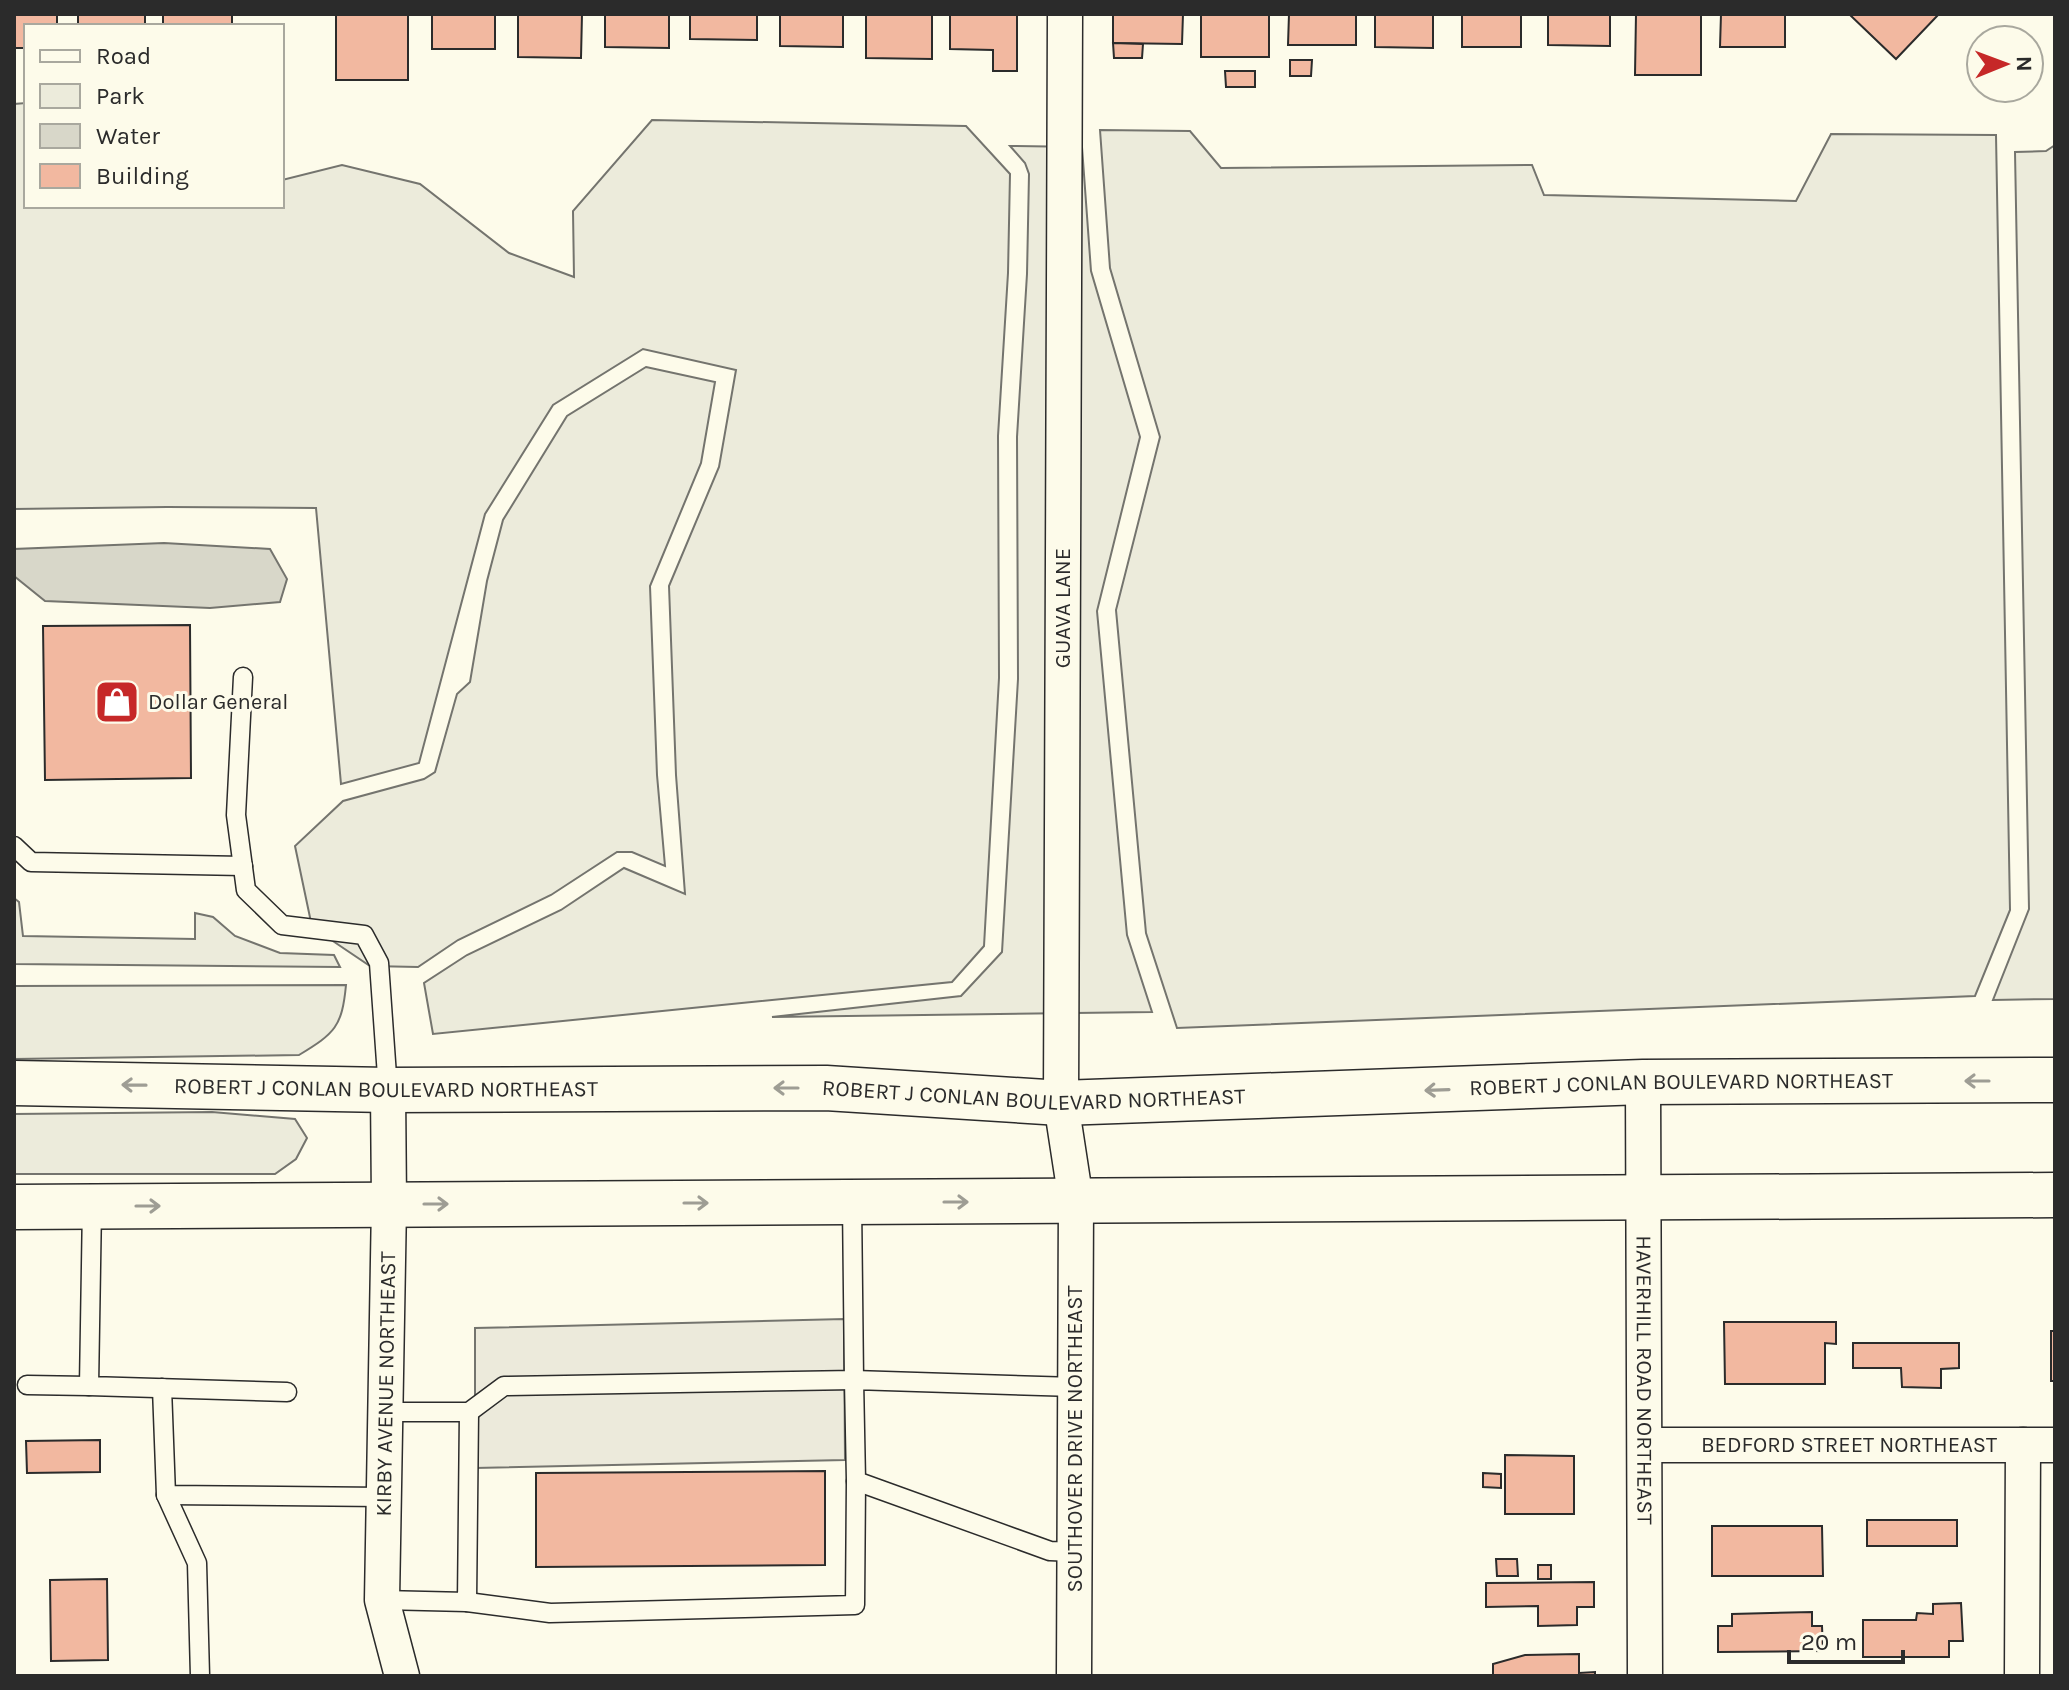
<svg xmlns="http://www.w3.org/2000/svg" width="2069" height="1690" font-family="Karla,sans-serif">
<style>
.green{fill:#ecebdb;stroke:#74746e;stroke-width:2}
.parking{fill:#eceadb;stroke:#74746e;stroke-width:2}
.water{fill:#d8d7c9;stroke:#74746e;stroke-width:2}
.building{fill:#f2b8a0;stroke:#2b2b2b;stroke-width:2}
.lines{fill:none;stroke-linecap:round;stroke-linejoin:round}
.service-casing{stroke:#2b2b2b;stroke-width:21}
.minor-casing{stroke:#2b2b2b;stroke-width:37}
.secondary-casing{stroke:#2b2b2b;stroke-width:47}
.service{stroke:#fdfbea;stroke-width:18}
.minor{stroke:#fdfbea;stroke-width:34}
.secondary{stroke:#fdfbea;stroke-width:44}
.oneway{stroke:#9e9d94}
.labels{text-anchor:middle;dominant-baseline:central;stroke-width:6;stroke-linejoin:round;paint-order:stroke}
.street-label{font-size:22px;fill:#2b2b2b;stroke:#fdfbea}
.poi-label{font-size:22px;fill:#2b2b2b;stroke:#fdfbea;text-anchor:start}
</style>
<rect width="100%" height="100%" fill="#fdfbea"/>
<g class="green">
<path d="M26 103V206H282V180L342 165 420 184 509 253 574 277 573 211 652 120 966 126 1010 174 1008 273 998 436 999 678 984 946 952 982 433 1034 424 983 467 955 561 910 624 868 685 894 676 775 669 586 719 467 736 370 643 349 553 405 485 514 419 763 341 784 316 508 167 507 14 509V104Z"/>
<path d="M1100 130 1190 131 1221 168 1532 165 1544 195 1796 201 1831 134 1996 135 2010 910 1975 996 1177 1028 1146 933 1116 610 1160 437 1110 268Z"/>
<path d="M2055 145V999L1993 1000 2029 909 2015 152 2046 151Z"/>
<path d="M1010 146 1082 147 1091 271 1140 437 1097 611 1127 935 1152 1012 772 1017 961 996 1002 952 1018 679 1017 437 1027 274 1029 174 1025 163Z"/>
<path d="M646 367 715 382 701 463 650 586 657 775 665 866 632 852H617L551 895 458 940 418 967 370 966 312 927 295 846 343 801 424 779 435 772 457 694 470 682 487 581 503 520 567 416Z"/>
<path d="M14 898 19 902 23 936 195 939V913L213 917 235 936 280 953 334 955 340 967 14 964Z"/>
<path d="M346 985C342 1027 335 1033 299 1055L14 1059V986Z"/>
<path d="M212 1112 295 1119 307 1138 296 1159 275 1174H14V1114Z"/>
</g>
<path class="parking" d="M844 1319 845 1460 475 1468V1328Z"/>
<path class="water" d="M164 543 270 549 287 579 280 602 210 608 45 601 14 576V549Z"/>
<g class="building">
<path d="M14 14H57V26H26V48H14Z"/>
<rect x="78" y="14" width="67" height="12"/>
<rect x="163" y="14" width="69" height="12"/>
<rect x="336" y="14" width="72" height="66"/>
<rect x="432" y="14" width="63" height="35"/>
<path d="M518 14H582L581 58 518 57Z"/>
<path d="M605 14H669V48L605 47Z"/>
<path d="M690 14H757V40L690 39Z"/>
<path d="M780 14H843V47L780 46Z"/>
<path d="M866 14H932V59L866 58Z"/>
<path d="M950 14H1017V71H993V50L950 49Z"/>
<path d="M1113 14H1183L1182 44 1113 43Z"/>
<rect x="1201" y="14" width="68" height="43"/>
<path d="M1289 14H1356V45H1288Z"/>
<path d="M1375 14H1433V48L1375 47Z"/>
<rect x="1462" y="14" width="59" height="33"/>
<path d="M1548 14H1610V46L1548 45Z"/>
<path d="M1636 14H1701V75H1635Z"/>
<path d="M1721 14H1785V47H1720Z"/>
<path d="M1849 14H1939L1896 59Z"/>
<path d="M1113 43 1143 44 1142 58H1114Z"/>
<path d="M1290 60H1312L1311 76H1290Z"/>
<path d="M1225 71H1255V87H1226Z"/>
<path d="M190 625 191 778 45 780 43 626Z"/>
<path d="M1724 1322H1836V1344L1825 1343V1384H1725Z"/>
<rect x="2051" y="1331" width="4" height="50"/>
<path d="M1853 1343H1959V1368L1941 1369V1388L1902 1387 1901 1368H1853Z"/>
<path d="M100 1440V1472L27 1473 26 1441Z"/>
<path d="M1505 1455 1574 1456V1514H1505Z"/>
<path d="M825 1471V1565L536 1567V1473Z"/>
<path d="M1483 1473 1501 1474V1488L1483 1487Z"/>
<rect x="1867" y="1520" width="90" height="26"/>
<path d="M1712 1526H1822L1823 1576H1712Z"/>
<path d="M1496 1559H1517L1518 1576H1497Z"/>
<rect x="1538" y="1565" width="13" height="14"/>
<path d="M107 1579 108 1660 51 1661 50 1580Z"/>
<path d="M1594 1582V1607H1577V1625L1538 1626V1606L1486 1607V1583Z"/>
<path d="M1961 1603 1963 1641H1949V1657H1863V1620H1916L1917 1613 1933 1614V1604Z"/>
<path d="M1812 1612V1626H1822L1823 1651 1718 1652V1626H1732V1614Z"/>
<path d="M1579 1654V1673L1595 1672V1676H1493V1664L1525 1655Z"/>
</g>
<g class="lines">
<g class="service-casing">
<g id="service">
<path d="M243 677 236 815 246 890 282 925 364 935 379 963 388 1090"/>
<path d="M14 846 31 862 243 866"/>
<path d="M92 1206 89 1386 287 1392"/>
<path d="M27 1385 89 1386"/>
<path d="M162 1388 166 1495 384 1497"/>
<path d="M385 1412H469L504 1386 854 1380 852 1202"/>
<path d="M166 1495 197 1563 200 1676"/>
<path d="M1074 1552 1050 1551 856 1481 854 1380 1075 1387"/>
<path d="M382 1600 467 1602 469 1412"/>
<path d="M467 1602 550 1613 855 1605 856 1481"/>
</g>
</g>
<g class="minor-casing">
<g id="minor">
<path d="M1065 14 1061 1103 1076 1201 1074 1676"/>
<path id="s1" d="M1643 1082 1645 1676"/>
<path d="M388 1090 389 1204 382 1600 402 1676"/>
<path id="s2" d="M1645 1445H2055"/>
<path d="M2022 1676 2023 1445"/>
</g>
</g>
<g class="secondary-casing">
<g id="secondary">
<path id="s3" d="M14 1083 388 1090 826 1088 1061 1103 1643 1082 2055 1080"/>
<path d="M14 1207 2055 1195"/>
</g>
</g>
<use href="#service" class="service"/>
<use href="#minor" class="minor"/>
<use href="#secondary" class="secondary"/>
</g>
<defs><path id="oneway-shaft" d="M-6 0H5M1.5-3L5.5 0L1.5 3" fill="none" stroke-width="1.6" stroke-linecap="round" stroke-linejoin="round" transform="scale(2)"/></defs>
<g class="oneway">
<use href="#oneway-shaft" transform="translate(1977 1081) rotate(180)"/>
<use href="#oneway-shaft" transform="translate(134 1085) rotate(-179)"/>
<use href="#oneway-shaft" transform="translate(786 1088) rotate(180)"/>
<use href="#oneway-shaft" transform="translate(1437 1090) rotate(178)"/>
<use href="#oneway-shaft" transform="translate(956 1202)"/>
<use href="#oneway-shaft" transform="translate(696 1203)"/>
<use href="#oneway-shaft" transform="translate(436 1204)"/>
<use href="#oneway-shaft" transform="translate(148 1206)"/>
</g>
<defs>
<g id="shop-square" transform="scale(2.3)"><rect x="-9" y="-9" width="18" height="18" rx="4" fill="#c62828" stroke="#fdfbea"/><path d="M-5-2.5h2.3a2.7 3.5 0 0 1 5.4 0H5L5.5 6h-11ZM-1.5-2.5h3a1.5 2.3 0 0 0-3 0Z" fill="#fff"/></g>
</defs>
<g fill-rule="evenodd">
<use href="#shop-square" x="117" y="702"/>
</g>
<g class="labels">
<g class="street-label">
<text transform="translate(1063 608) rotate(-90)">GUAVA LANE</text>
<text stroke="none"><textPath href="#s3" startOffset="1668">ROBERT J CONLAN BOULEVARD NORTHEAST</textPath></text>
<text stroke="none"><textPath href="#s3" startOffset="372">ROBERT J CONLAN BOULEVARD NORTHEAST</textPath></text>
<text stroke="none"><textPath href="#s3" startOffset="1020">ROBERT J CONLAN BOULEVARD NORTHEAST</textPath></text>
<text stroke="none"><textPath href="#s1" startOffset="298">HAVERHILL ROAD NORTHEAST</textPath></text>
<text transform="translate(386 1384) rotate(-89)">KIRBY AVENUE NORTHEAST</text>
<text transform="translate(1075 1439) rotate(-90)">SOUTHOVER DRIVE NORTHEAST</text>
<text stroke="none"><textPath href="#s2" startOffset="204">BEDFORD STREET NORTHEAST</textPath></text>
</g>
<g class="poi-label">
<text x="148" y="702">Dollar General</text>
</g>
</g>
<rect width="2069" height="1690" fill="none" stroke="#2b2b2b" stroke-width="32"/>
<rect x="24" y="24" width="260" height="184" fill="#fdfbea" stroke="#a9a89e" stroke-width="2"/>
<rect x="40" y="50" width="40" height="12" fill="#fdfbea" stroke="#a9a89e" stroke-width="2"/>
<text x="96" y="64" font-size="24" fill="#2b2b2b">Road</text>
<rect x="40" y="84" width="40" height="24" fill="#ecebdb" stroke="#a9a89e" stroke-width="2"/>
<text x="96" y="104" font-size="24" fill="#2b2b2b">Park</text>
<rect x="40" y="124" width="40" height="24" fill="#d8d7c9" stroke="#a9a89e" stroke-width="2"/>
<text x="96" y="144" font-size="24" fill="#2b2b2b">Water</text>
<rect x="40" y="164" width="40" height="24" fill="#f2b8a0" stroke="#a9a89e" stroke-width="2"/>
<text x="96" y="184" font-size="24" fill="#2b2b2b">Building</text>
<g transform="translate(2005 64) rotate(89)"><circle r="38" fill="#fdfbea" stroke="#a9a89e" stroke-width="2"/>
<path d="M0-6L14 30L0 20L-14 30Z" fill="#c62828"/>
<text y="-12" font-size="22" font-weight="bold" text-anchor="middle" fill="#2b2b2b">N</text>
</g>
<path d="M1789 1650v12h114v-12" fill="none" stroke="#2b2b2b" stroke-width="4"/>
<text x="1801" y="1650" font-size="24" fill="#2b2b2b" stroke="#fdfbea" stroke-width="6" paint-order="stroke">20 m</text>
</svg>
